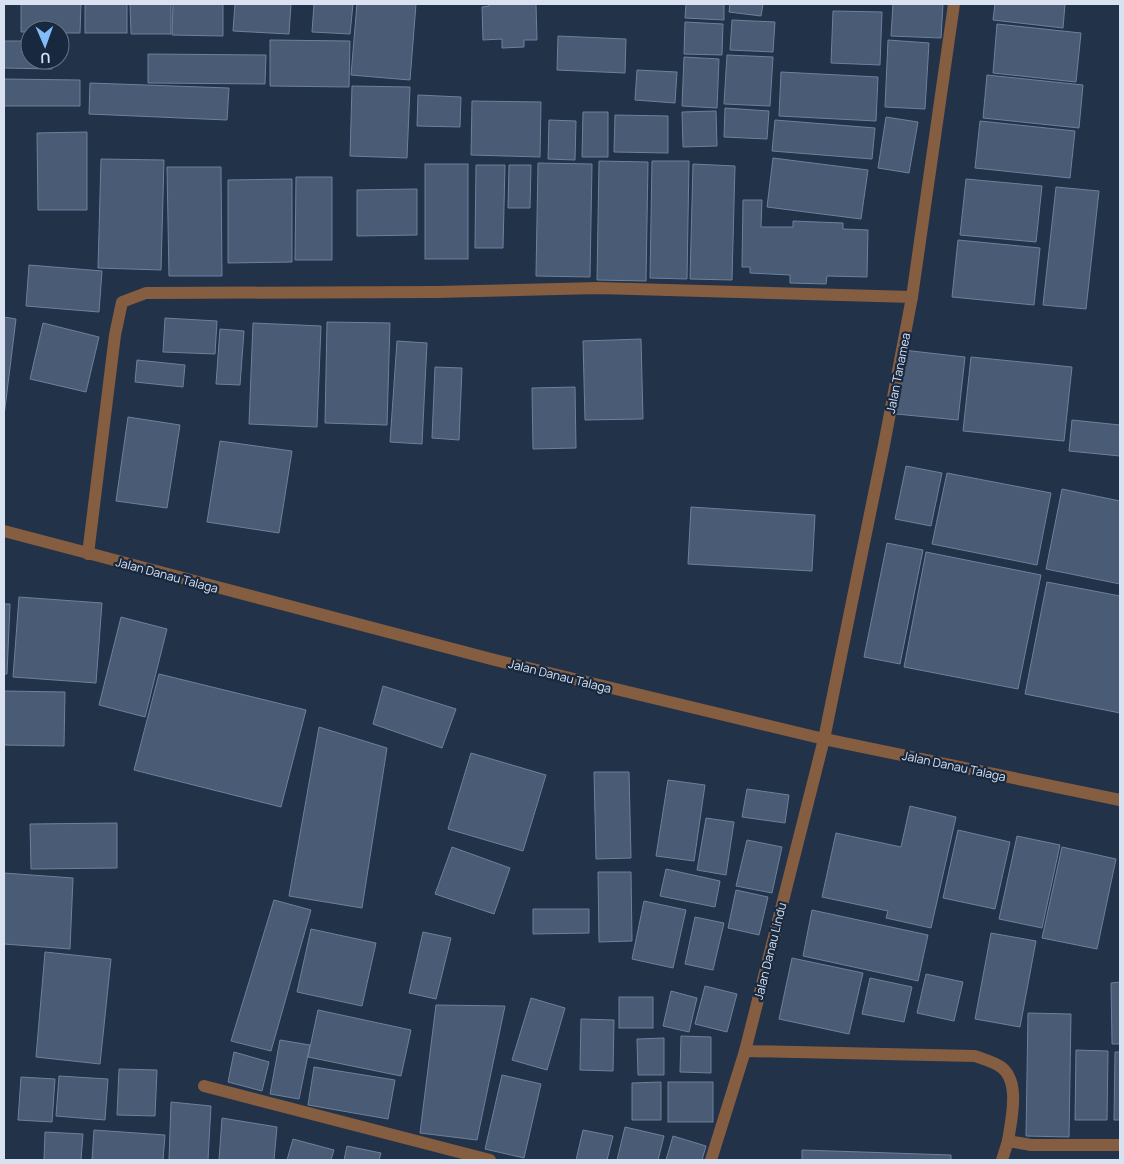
<svg xmlns="http://www.w3.org/2000/svg" width="1124" height="1164" font-family="Manrope,sans-serif">
<style>
.building{fill:#4a5b75;stroke:#6d809c}
.lines{fill:none;stroke-linecap:round;stroke-linejoin:round}
.minor{stroke:#855d41;stroke-width:12}
.labels{text-anchor:middle;dominant-baseline:central;stroke-width:4.5;stroke-linejoin:round;paint-order:stroke}
.street-label{font-size:12px;fill:#d8e2f1;stroke:#18283f}
</style>
<rect width="100%" height="100%" fill="#223249"/>
<g class="building">
<path d="M21 4H81L80 33H60V30H30V32H21Z"/>
<rect x="85" y="4" width="42" height="29"/>
<path d="M130 4H171V34H131Z"/>
<path d="M173 4H223V36L172 35Z"/>
<path d="M235 4H291L289 34 233 31Z"/>
<path d="M314 4H353L350 34 312 32Z"/>
<path d="M357 4H416L410 80 351 75Z"/>
<path d="M489 4H536L537 40H524V47L502 48V39L483 40 482 7 489 6Z"/>
<path d="M686 4H724V20L685 18Z"/>
<path d="M730 4H763L761 16 729 12Z"/>
<path d="M893 4H943L941 38 891 36Z"/>
<path d="M995 4H1065L1063 28 993 20Z"/>
<path d="M833 11 882 12 880 65 831 63Z"/>
<path d="M732 20 775 22 773 52 730 50Z"/>
<path d="M685 22 723 24 722 55 684 54Z"/>
<path d="M997 24 1081 33 1076 82 993 73Z"/>
<path d="M558 36 626 39 625 73 557 70Z"/>
<path d="M270 40 350 41 349 87 270 86Z"/>
<path d="M888 40 929 43 925 109 885 107Z"/>
<path d="M4 41H30V60H52V69L4 68Z"/>
<path d="M148 54 266 55 265 84 148 83Z"/>
<path d="M727 55 773 57 770 106 724 104Z"/>
<path d="M684 57 719 59 717 108 682 106Z"/>
<path d="M637 70 677 72 675 103 635 100Z"/>
<path d="M781 72 878 77 876 121 779 116Z"/>
<path d="M987 75 1083 85 1079 128 983 118Z"/>
<path d="M4 79 80 80V106H4Z"/>
<path d="M90 83 229 88 227 120 89 114Z"/>
<path d="M352 86 410 87 407 158 350 156Z"/>
<path d="M418 95 461 97 460 127 417 126Z"/>
<path d="M472 101 541 102 540 157 471 155Z"/>
<path d="M725 108 769 111 767 139 724 137Z"/>
<path d="M716 111 717 146 683 147 682 112Z"/>
<path d="M583 112H608V157H582Z"/>
<path d="M615 115 668 116V153L614 152Z"/>
<path d="M886 117 918 122 909 173 878 168Z"/>
<path d="M549 120 576 121 575 160 548 159Z"/>
<path d="M775 120 875 128 872 159 772 151Z"/>
<path d="M980 121 1075 131 1070 178 975 168Z"/>
<path d="M87 132V210H38L37 133Z"/>
<path d="M773 158 868 170 861 219 767 207Z"/>
<path d="M101 159 164 160 161 270 98 268Z"/>
<path d="M599 161 648 162 646 281 597 280Z"/>
<path d="M652 161H689L687 279 650 278Z"/>
<path d="M538 163 592 164 590 277 536 276Z"/>
<rect x="425" y="164" width="43" height="95"/>
<path d="M693 164 735 166 732 280 690 279Z"/>
<path d="M476 165H505L503 248H475Z"/>
<path d="M509 165H531L530 208H508Z"/>
<path d="M167 167H221L222 276H169Z"/>
<path d="M296 177H332V260H295Z"/>
<path d="M292 179V262L228 263V180Z"/>
<path d="M966 179 1042 186 1036 242 960 235Z"/>
<path d="M1056 187 1099 191 1086 309 1043 305Z"/>
<path d="M417 189V235L357 236V190Z"/>
<path d="M743 200H762L761 227H793V221L843 223V229L868 230 867 277 827 276 826 284 790 283V275L750 273V267H742Z"/>
<path d="M958 240 1040 248 1034 305 952 297Z"/>
<path d="M29 265 102 271 99 312 26 306Z"/>
<path d="M4 317 16 319 4 416Z"/>
<path d="M165 318 217 321 215 354 163 352Z"/>
<path d="M327 322 390 323 387 425 325 423Z"/>
<path d="M43 323 99 337 86 392 30 379Z"/>
<path d="M253 323 321 326 317 427 249 424Z"/>
<path d="M220 329 244 331 240 385 216 384Z"/>
<path d="M641 339 643 419 585 420 583 341Z"/>
<path d="M397 341 427 343 422 444 390 442Z"/>
<path d="M903 350 965 357 958 420 896 414Z"/>
<path d="M971 357 1072 367 1064 441 963 431Z"/>
<path d="M137 360 185 365 183 387 135 382Z"/>
<path d="M435 367 462 368 459 440 432 438Z"/>
<path d="M575 387 576 448 533 449 532 388Z"/>
<path d="M128 417 180 425 167 508 116 501Z"/>
<path d="M1072 420 1120 425V456L1069 451Z"/>
<path d="M220 441 292 451 279 533 207 522Z"/>
<path d="M906 466 942 473 931 526 895 519Z"/>
<path d="M947 473 1051 493 1037 565 932 544Z"/>
<path d="M1062 489 1120 501V584L1046 569Z"/>
<path d="M691 507 815 515 812 571 688 564Z"/>
<path d="M887 543 923 550 900 664 864 657Z"/>
<path d="M926 552 1041 575 1018 689 904 667Z"/>
<path d="M1047 582 1120 596V713L1025 694Z"/>
<path d="M19 597 102 603 96 683 13 677Z"/>
<path d="M4 604H10L7 674H4Z"/>
<path d="M121 617 167 629 145 717 99 705Z"/>
<path d="M159 674 306 710 281 807 134 770Z"/>
<path d="M383 686 456 709 442 748 373 724Z"/>
<path d="M4 691 65 692 64 746 4 745Z"/>
<path d="M319 727 387 748 362 908 289 896Z"/>
<path d="M471 753 546 775 523 851 448 829Z"/>
<path d="M594 772H629L631 858 596 859Z"/>
<path d="M668 780 705 785 694 861 656 856Z"/>
<path d="M747 789 789 795 785 823 742 817Z"/>
<path d="M910 806 956 817 931 928 886 918 888 911 822 897 836 833 901 847Z"/>
<path d="M706 818 734 822 726 875 697 870Z"/>
<path d="M117 823V868L31 869 30 824Z"/>
<path d="M958 830 1010 842 995 909 943 898Z"/>
<path d="M1017 836 1060 845 1042 928 999 919Z"/>
<path d="M747 840 782 847 772 893 736 886Z"/>
<path d="M452 847 510 868 494 914 435 894Z"/>
<path d="M1062 847 1116 859 1097 949 1042 938Z"/>
<path d="M666 869 720 881 715 907 660 896Z"/>
<path d="M598 872H631L632 941 599 942Z"/>
<path d="M4 873 73 878 70 949 4 944Z"/>
<path d="M736 890 768 897 759 935 728 928Z"/>
<path d="M274 900 311 910 271 1051 231 1041Z"/>
<path d="M644 901 686 910 673 968 632 959Z"/>
<path d="M533 909H589V933L533 934Z"/>
<path d="M812 910 928 935 918 981 803 956Z"/>
<path d="M695 917 724 923 713 970 685 964Z"/>
<path d="M311 929 376 943 362 1006 297 992Z"/>
<path d="M423 932 451 938 436 999 409 993Z"/>
<path d="M991 933 1036 941 1020 1027 975 1019Z"/>
<path d="M45 952 111 959 100 1064 36 1057Z"/>
<path d="M792 958 863 973 849 1034 779 1019Z"/>
<path d="M926 974 963 982 954 1021 917 1013Z"/>
<path d="M870 978 912 987 904 1022 862 1014Z"/>
<path d="M1120 982V1044H1112L1111 983Z"/>
<path d="M705 986 737 994 727 1032 695 1024Z"/>
<path d="M671 991 697 998 689 1032 663 1026Z"/>
<rect x="619" y="997" width="34" height="31"/>
<path d="M531 998 565 1008 547 1070 512 1060Z"/>
<path d="M436 1005 505 1006 477 1140 420 1133Z"/>
<path d="M318 1010 411 1030 401 1076 308 1057Z"/>
<path d="M1028 1013 1071 1014 1069 1137 1026 1136Z"/>
<path d="M581 1019 614 1020 613 1071 580 1070Z"/>
<path d="M681 1036 711 1037V1073L680 1072Z"/>
<path d="M664 1038V1075H638L637 1039Z"/>
<path d="M280 1040 310 1045 299 1099 270 1094Z"/>
<path d="M1076 1050 1108 1051 1107 1120H1075Z"/>
<path d="M234 1052 269 1062 262 1091 228 1082Z"/>
<path d="M1115 1052H1120V1120H1114Z"/>
<path d="M314 1067 395 1080 388 1119 308 1105Z"/>
<path d="M119 1069 157 1070 155 1116 117 1115Z"/>
<path d="M502 1075 541 1084 524 1158 485 1149Z"/>
<path d="M59 1076 108 1079 105 1120 56 1116Z"/>
<path d="M21 1077 55 1079 52 1122 18 1120Z"/>
<path d="M661 1082V1120H632V1083Z"/>
<rect x="668" y="1082" width="45" height="40"/>
<path d="M171 1102 211 1106 208 1160H169Z"/>
<path d="M222 1118 277 1127 274 1160H219Z"/>
<path d="M625 1127 664 1136 658 1160H617Z"/>
<path d="M94 1130 165 1135 163 1160H92Z"/>
<path d="M583 1130 613 1136 607 1160H576Z"/>
<path d="M45 1132 83 1134 81 1160H44Z"/>
<path d="M673 1136 706 1146 702 1160H666Z"/>
<path d="M293 1139 334 1150 331 1160H287Z"/>
<path d="M347 1146 381 1153 379 1160H344Z"/>
<path d="M802 1150 951 1155V1160H802Z"/>
</g>
<g class="lines">
<g class="minor">
<path d="M4 531 495 660 824 739 1120 800"/>
<path d="M88 554 115 335 122 302 146 293 436 292 598 288 912 297"/>
<path d="M745 1051 975 1056C983 1059 994 1062 1001 1067 1021 1081 1011 1121 1008 1141"/>
<path d="M204 1086 490 1160"/>
<path d="M711 1160 745 1051 824 739 884 445 912 297 954 4"/>
<path d="M1002 1160 1008 1141 1031 1145H1120"/>
</g>
</g>
<g class="labels">
<g class="street-label">
<text transform="translate(898 373) rotate(-79)">Jalan Tanamea</text>
<text transform="translate(167 575) rotate(15)">Jalan Danau Talaga</text>
<text transform="translate(560 676) rotate(14)">Jalan Danau Talaga</text>
<text transform="translate(954 766) rotate(12)">Jalan Danau Talaga</text>
<text transform="translate(770 951) rotate(-76)">Jalan Danau Lindu</text>
</g>
</g>
<rect width="1124" height="1164" fill="none" stroke="#d8e2f1" stroke-width="10"/>
<g transform="translate(45 45) rotate(178)"><circle r="24" fill="#18283f" stroke="#657286"/>
<path d="M0-4L9 19L0 12L-9 19Z" fill="#83bcfb"/>
<text y="-8" font-size="14" font-weight="bold" text-anchor="middle" fill="#d8e2f1">U</text>
</g>
</svg>
